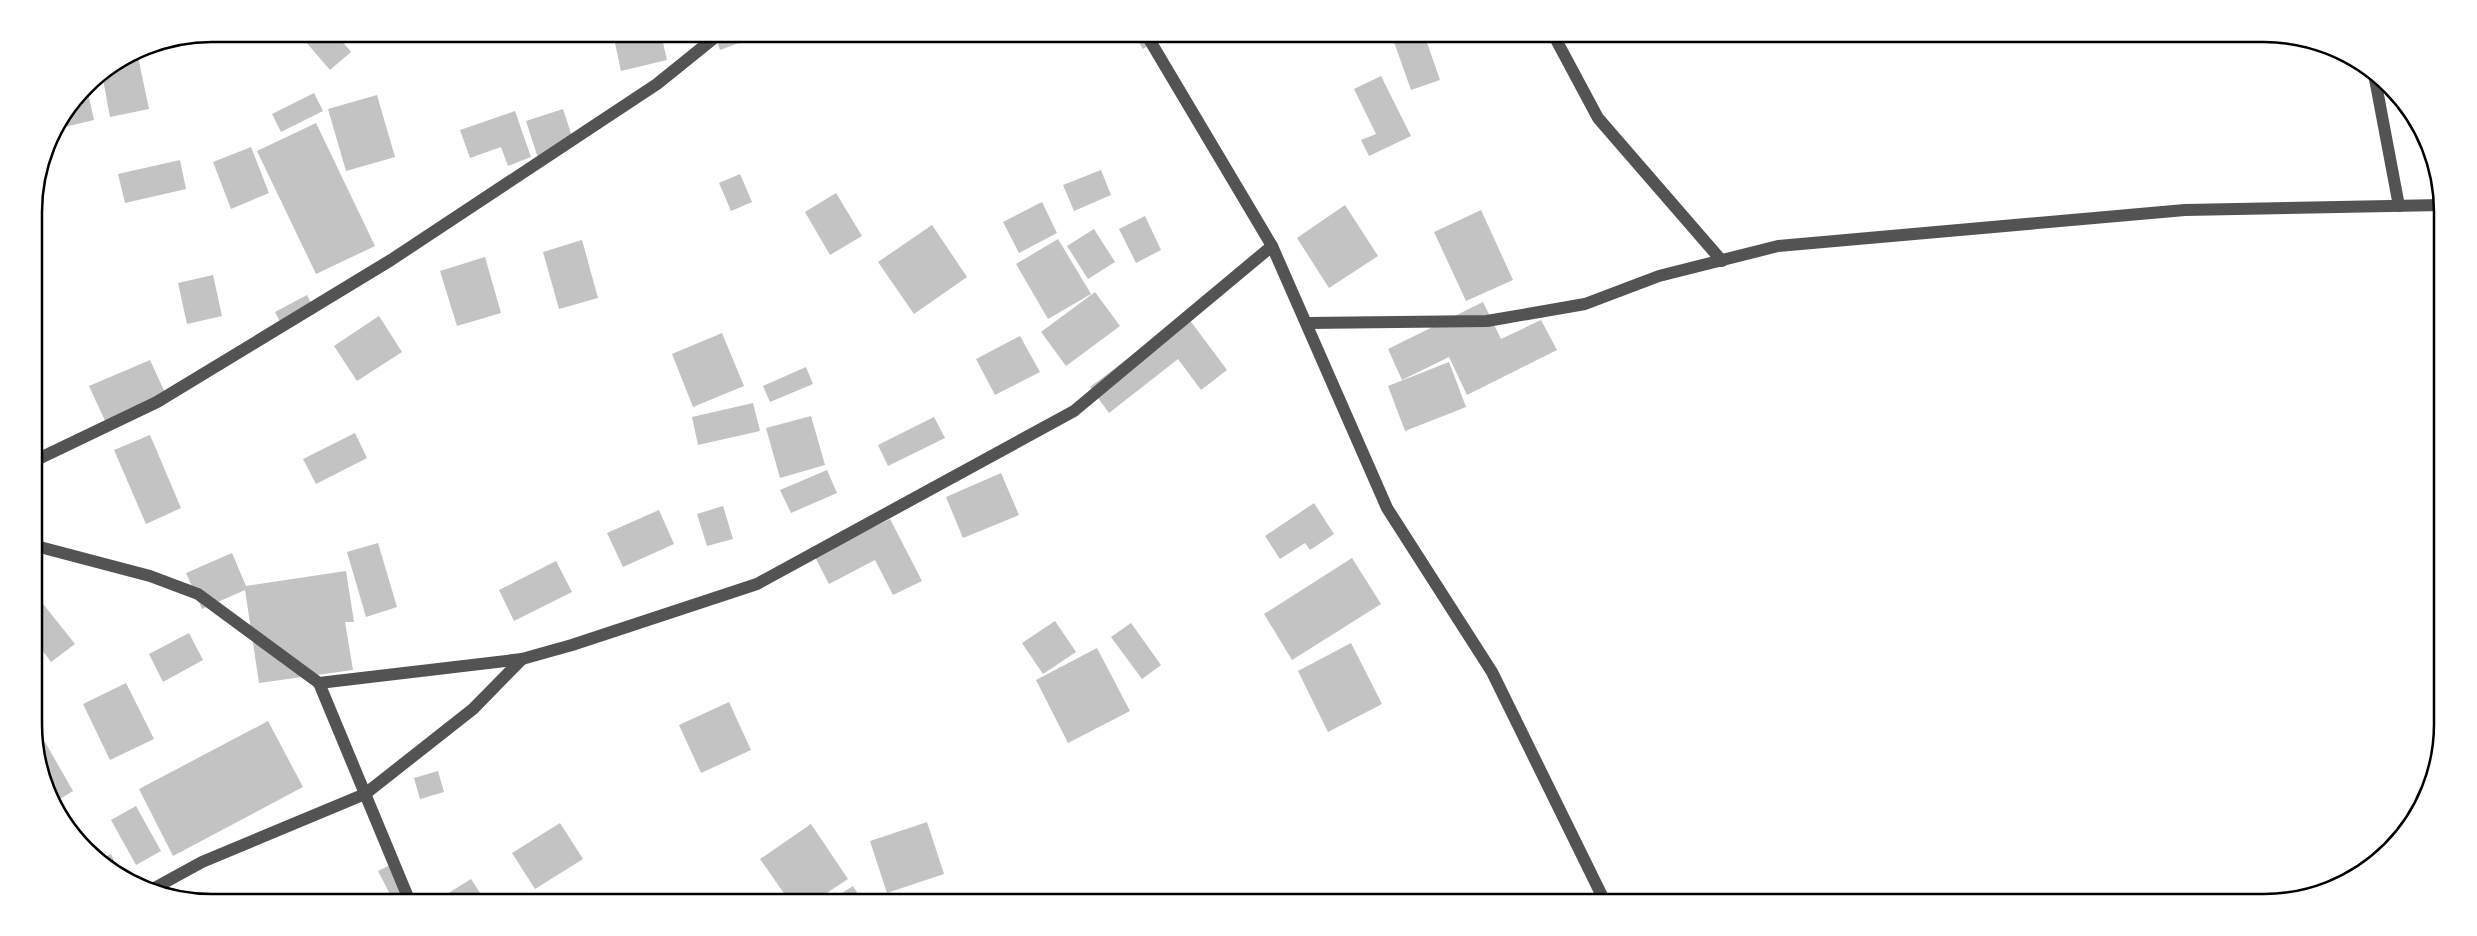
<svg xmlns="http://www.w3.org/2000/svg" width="2477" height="936" font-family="'Golos Text',sans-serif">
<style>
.building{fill:#c3c3c3}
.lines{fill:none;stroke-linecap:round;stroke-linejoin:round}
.minor{stroke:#535353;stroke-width:12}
.rim{fill:none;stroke:#000;stroke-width:2.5}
</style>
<rect width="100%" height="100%" fill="#fff"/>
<g class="building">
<path d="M299 34H336L351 52 330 70Z"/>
<path d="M613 34H661L667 60 621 71Z"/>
<path d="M714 34H757L758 36 720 50Z"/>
<path d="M1134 34H1169L1143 49Z"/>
<path d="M1418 34H1424L1440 80 1411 90 1394 42Z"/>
<path d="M137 52 149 109 110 117 102 74Z"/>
<path d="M1381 76 1411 136 1369 156 1361 140 1376 134 1354 89Z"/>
<path d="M87 88 94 120 56 129 82 95Z"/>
<path d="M314 93 323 111 281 132 272 114Z"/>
<path d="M377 95 395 157 346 171 328 109Z"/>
<path d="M563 109 575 146 538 158 526 121Z"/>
<path d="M515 111 531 157 508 166 501 147 470 158 460 130Z"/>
<path d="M316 123 375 246 316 274 257 151Z"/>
<path d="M251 147 269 193 231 209 213 162Z"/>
<path d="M180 160 186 189 125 203 118 174Z"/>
<path d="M1101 170 1111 195 1074 211 1063 185Z"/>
<path d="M740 174 752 202 731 211 719 183Z"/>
<path d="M836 193 862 236 830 255 805 212Z"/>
<path d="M1042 202 1057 233 1019 253 1003 222Z"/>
<path d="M1345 205 1378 256 1329 288 1297 238Z"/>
<path d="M1481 210 1513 280 1466 301 1434 232Z"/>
<path d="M1145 216 1161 250 1136 263 1119 229Z"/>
<path d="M932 225 967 277 914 314 878 262Z"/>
<path d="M1094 229 1115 262 1088 279 1067 246Z"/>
<path d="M1058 239 1091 294 1048 319 1016 264Z"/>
<path d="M582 240 598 298 559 309 543 252Z"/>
<path d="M485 257 501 313 457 326 440 271Z"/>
<path d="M213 275 222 316 187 324 178 283Z"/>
<path d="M1095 292 1120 326 1066 366 1041 332Z"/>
<path d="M307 295 316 313 284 329 275 312Z"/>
<path d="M1483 302 1501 339 1541 320 1557 350 1467 395 1449 357 1402 380 1388 349Z"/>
<path d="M1186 315 1227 370 1201 390 1178 359 1109 413 1090 387Z"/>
<path d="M379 316 402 352 357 381 334 346Z"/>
<path d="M722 333 744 386 693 407 672 354Z"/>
<path d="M1020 336 1040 372 995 395 976 359Z"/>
<path d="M150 360 167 397 106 423 89 386Z"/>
<path d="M1449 362 1466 407 1405 431 1388 386Z"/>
<path d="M806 367 813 384 770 402 763 386Z"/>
<path d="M753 403 760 431 698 445 692 417Z"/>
<path d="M811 416 825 465 780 478 766 428Z"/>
<path d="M934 417 945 438 888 466 878 445Z"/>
<path d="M355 433 367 458 316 484 303 459Z"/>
<path d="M150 435 181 508 146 524 114 450Z"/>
<path d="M827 470 837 493 791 513 780 490Z"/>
<path d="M1001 473 1019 515 963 538 946 497Z"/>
<path d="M1314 503 1334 534 1310 550 1305 543 1280 559 1265 536Z"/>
<path d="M723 506 733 539 707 546 697 514Z"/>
<path d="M659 510 674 544 623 567 607 533Z"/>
<path d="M890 519 922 581 893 595 875 560 829 584 815 557Z"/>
<path d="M378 543 397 607 366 617 347 552Z"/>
<path d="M232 553 246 586 346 571 354 622H345L353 670 259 683 245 590 202 609 186 573Z"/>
<path d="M1352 558 1381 604 1292 660 1264 614Z"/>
<path d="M556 561 572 592 514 621 499 590Z"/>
<path d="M40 600 75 644 51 662 37 643 36 603Z"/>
<path d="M1055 621 1076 652 1043 674 1022 643Z"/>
<path d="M1131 623 1161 665 1142 679 1111 637Z"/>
<path d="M189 633 203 660 163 682 149 654Z"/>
<path d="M1351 643 1382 704 1328 732 1298 671Z"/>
<path d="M1097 648 1130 711 1068 743 1036 680Z"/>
<path d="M126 683 154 739 110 760 83 704Z"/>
<path d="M729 702 751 750 701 773 679 725Z"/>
<path d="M268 721 303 787 173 856 139 789Z"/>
<path d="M45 742 73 791 58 800 37 758V747Z"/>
<path d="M438 771 444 792 420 799 414 778Z"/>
<path d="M136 806 161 851 136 865 111 820Z"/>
<path d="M927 822 944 874 887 893 870 841Z"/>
<path d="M560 823 583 859 535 889 512 853Z"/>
<path d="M811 824 848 879 813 902H790L760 859Z"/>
<path d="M111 854 118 868 103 858Z"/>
<path d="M394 863 414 902H394L378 871Z"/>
<path d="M471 879 486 902H434Z"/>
<path d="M853 886 863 902H828Z"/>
<path d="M210 896 214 902 202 900Z"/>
</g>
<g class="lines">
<g class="minor">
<path d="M1146 34 1272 246 1387 508 1492 672 1605 902"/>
<path d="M1553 34 1598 118 1722 261"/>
<path d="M2375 79 2399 206"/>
<path d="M1307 323 1487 321 1585 304 1659 276 1778 246 2185 210 2442 205"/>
<path d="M36 460 157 402 391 260 657 84 719 34"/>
<path d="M36 546 150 576 198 594 319 683 522 659 572 645 757 584 1074 411 1272 246"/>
<path d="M319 683 410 902"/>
<path d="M151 890 202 862 365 794 473 709 522 659"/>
</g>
</g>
<path d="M0 0H2477V936H0ZM212 42H2264A170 170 0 0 1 2434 212V724A170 170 0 0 1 2264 894H212A170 170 0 0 1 42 724V212A170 170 0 0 1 212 42Z" fill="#fff" fill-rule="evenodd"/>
<path class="rim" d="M212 42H2264A170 170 0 0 1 2434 212V724A170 170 0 0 1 2264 894H212A170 170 0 0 1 42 724V212A170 170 0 0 1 212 42Z"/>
</svg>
